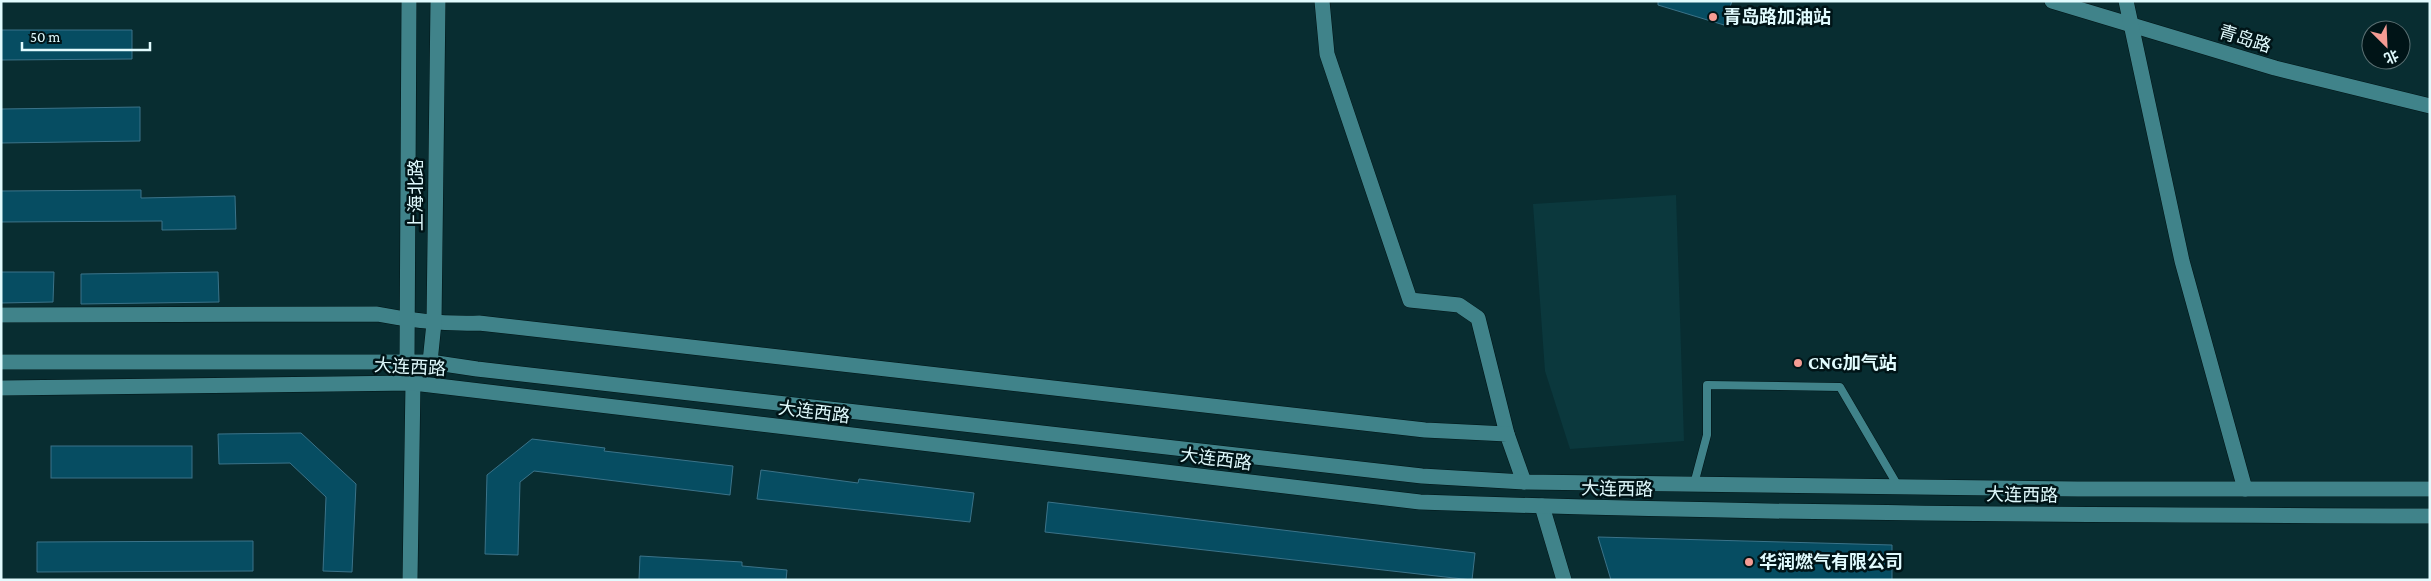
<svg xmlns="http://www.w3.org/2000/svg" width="2431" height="581" font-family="'Crimson Pro','Noto Sans SC',serif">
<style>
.built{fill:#0b383d}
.building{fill:#064d62;stroke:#3b7389}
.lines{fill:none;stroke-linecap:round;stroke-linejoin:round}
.lane-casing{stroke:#011416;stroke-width:9}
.street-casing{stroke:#011416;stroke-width:16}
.secondary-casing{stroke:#011416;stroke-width:16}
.lane{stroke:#40838a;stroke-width:8}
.street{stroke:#40838a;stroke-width:15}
.secondary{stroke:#40838a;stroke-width:15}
.poi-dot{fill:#f59c94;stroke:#001417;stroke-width:2}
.labels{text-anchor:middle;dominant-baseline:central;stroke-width:5;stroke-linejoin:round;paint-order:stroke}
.poi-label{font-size:18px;font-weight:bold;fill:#e1fbfe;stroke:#001417;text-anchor:start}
.street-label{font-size:18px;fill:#e1fbfe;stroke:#001417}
</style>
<rect width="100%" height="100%" fill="#082d31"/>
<path class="built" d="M1676 195 1684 441 1570 449 1545 371 1533 204Z"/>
<g class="building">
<path d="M1658 1H1732L1724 25 1658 5Z"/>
<path d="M1 30H132V59L1 60Z"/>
<path d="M140 107V141L1 143V109Z"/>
<path d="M141 190V198L235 196 236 229 162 230V221L1 222V191Z"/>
<path d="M1 272H54L53 302 1 303Z"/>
<path d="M218 272 219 302 81 304V274Z"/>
<path d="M301 433 356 484 352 572 323 571 326 497 290 463 219 464 218 434Z"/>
<path d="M532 439 605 448 604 451 733 466 730 495 534 471 520 482 518 555 485 554 487 475Z"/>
<rect x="51" y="446" width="141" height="32"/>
<path d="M761 470 858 483 859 479 974 493 970 522 757 499Z"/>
<path d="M1048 502 1475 553 1472 580 1045 532Z"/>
<path d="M1598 537 1892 545V580H1611Z"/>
<path d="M253 541V571L37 572V542Z"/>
<path d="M640 556 742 562V566L787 570 786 580H639Z"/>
</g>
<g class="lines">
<g class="lane-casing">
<path id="lane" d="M1694 484 1707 435V385L1840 387 1898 486"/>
</g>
<g class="street-casing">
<g id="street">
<path d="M1322 1 1327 54 1410 300 1459 305 1478 318 1507 434"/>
<path d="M2052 1 2275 68 2430 106"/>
<path d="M2126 1 2182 261 2245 489"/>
<path d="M1 315 377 314C412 321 444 324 479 323L1425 430 1507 434 1524 482"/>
<path d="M1542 506 1564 580"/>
</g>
</g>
<g class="secondary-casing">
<g id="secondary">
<path d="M409 1 407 360 413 383 410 580"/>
<path d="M1 362H430L477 369 1422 476 1524 482 2078 489H2430"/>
<path d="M423 370 430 362 434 323 438 1"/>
<path d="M1 388 413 383 1420 502C1756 514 2093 515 2430 516"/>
</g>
</g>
<use href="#lane" class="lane"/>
<use href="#street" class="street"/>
<use href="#secondary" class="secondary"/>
</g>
<g class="poi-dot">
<circle cx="1713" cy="17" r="5"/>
<circle cx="1798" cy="363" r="5"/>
<circle cx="1749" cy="562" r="5"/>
</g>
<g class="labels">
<g class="poi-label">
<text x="1723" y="17">青岛路加油站</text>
<text x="1808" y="363">CNG加气站</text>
<text x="1759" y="562">华润燃气有限公司</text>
</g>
<g class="street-label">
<text transform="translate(2245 39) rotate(17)">青岛路</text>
<text transform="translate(416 195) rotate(-90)">上海北路</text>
<text transform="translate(410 367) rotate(3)">大连西路</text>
<text transform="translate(814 412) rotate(7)">大连西路</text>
<text transform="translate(1216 459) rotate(7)">大连西路</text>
<text transform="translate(1617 489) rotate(1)">大连西路</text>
<text transform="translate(2022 495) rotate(1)">大连西路</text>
</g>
</g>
<rect width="2431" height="581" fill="none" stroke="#e1fbfe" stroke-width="5"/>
<g transform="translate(2386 45) rotate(156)"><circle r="24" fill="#001417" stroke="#5a7073"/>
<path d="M0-4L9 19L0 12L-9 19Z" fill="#f59c94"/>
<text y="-8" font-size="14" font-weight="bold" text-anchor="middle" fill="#e1fbfe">北</text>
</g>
<path d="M22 42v8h128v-8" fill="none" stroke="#e1fbfe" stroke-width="2.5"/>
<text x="30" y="42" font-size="15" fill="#e1fbfe" stroke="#001417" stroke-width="4" paint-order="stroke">50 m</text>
</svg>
